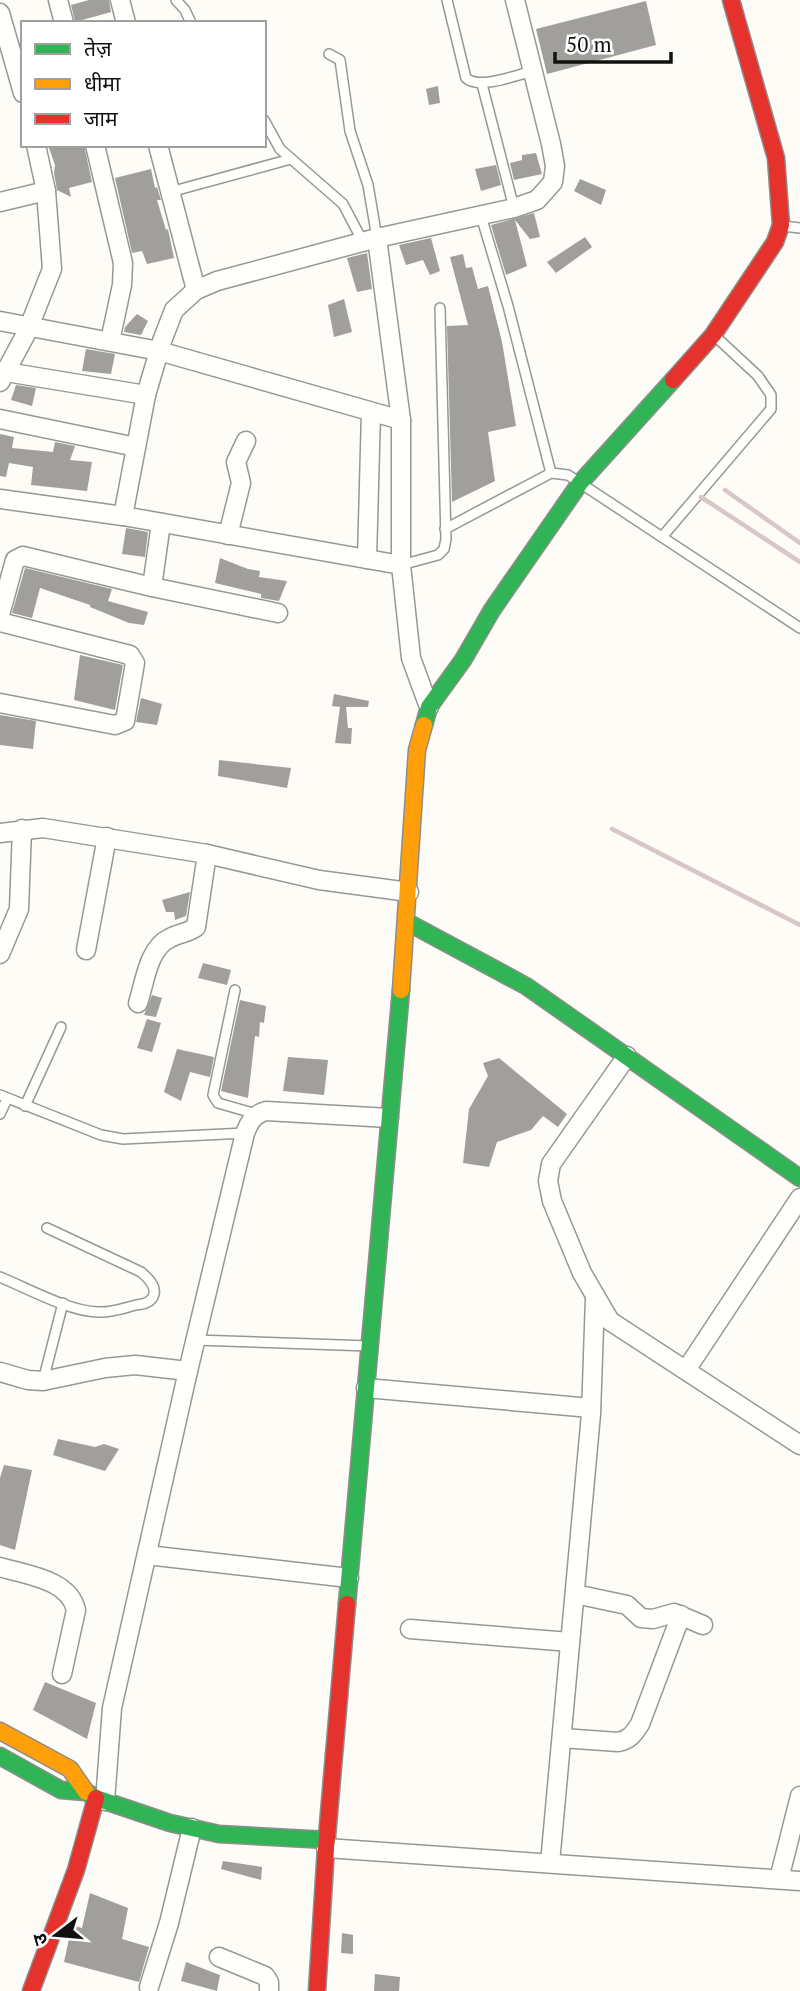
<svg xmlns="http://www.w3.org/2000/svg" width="800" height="1991" font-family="'PT Serif','Noto Sans Devanagari',serif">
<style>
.building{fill:#a19f9c}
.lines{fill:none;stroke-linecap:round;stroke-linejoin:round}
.lane-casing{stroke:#979795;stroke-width:12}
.street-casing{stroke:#979795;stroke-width:21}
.fast-casing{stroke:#8e8d8b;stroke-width:19}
.slow-casing{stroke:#8e8d8b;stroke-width:19}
.jam-casing{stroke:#8e8d8b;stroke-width:19}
.lane{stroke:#fffffe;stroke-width:9}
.street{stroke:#fffffe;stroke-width:18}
.fast{stroke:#30b455;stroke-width:16}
.slow{stroke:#ff9f0a;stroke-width:16}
.jam{stroke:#e5322d;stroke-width:16}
.rail{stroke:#d9c6c7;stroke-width:4.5}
</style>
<rect width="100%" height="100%" fill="#fdfcf7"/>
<g class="building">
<path d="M89 0H109L111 12 75 22 71 5Z"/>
<path d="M646 1 656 45 547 74 536 29Z"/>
<path d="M438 86 440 103 429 105 426 89Z"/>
<path d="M61 145H84L92 182 69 188 71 197 57 190 54 173 55 165 49 148Z"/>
<path d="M536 153 542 174 514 180 510 163 522 160V155Z"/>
<path d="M496 165 501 185 481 191 475 169Z"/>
<path d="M151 169 155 188 157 187 161 200H157L166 230 168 229 174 258 147 264 142 251 132 253 115 178Z"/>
<path d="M580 179 606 190 601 205 574 191Z"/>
<path d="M534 213 540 237 530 239 515 220 527 266 506 275 491 225Z"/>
<path d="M585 237 592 247 556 273 547 262Z"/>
<path d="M431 238 440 271 430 275 423 260 406 265 399 245Z"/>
<path d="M367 253 372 289 357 292 347 258Z"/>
<path d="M463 254 466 268 472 267 478 289 488 286 502 342 516 426 488 432 495 481 452 502 447 326 468 325 450 257Z"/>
<path d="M344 299 352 332 334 337 328 305Z"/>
<path d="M137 314 148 321 141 335 124 332 125 327Z"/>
<path d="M86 349 115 354 111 374 82 371Z"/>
<path d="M16 385 36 388 32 406 11 400Z"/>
<path d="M0 434 14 437 12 448 53 452 55 442 75 446 70 460 92 462 87 491 31 485 33 467 9 463 6 477 0 476Z"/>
<path d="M126 528 148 532 145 557 122 554Z"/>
<path d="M220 558 248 569 260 571 259 577 287 581 279 601 261 598V594L215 583Z"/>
<path d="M25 568 112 589 108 601 148 612 144 625 129 623 90 607V605L40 588 32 618 12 613Z"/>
<path d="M80 655 123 665 115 710 74 700Z"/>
<path d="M334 694 369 701 368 707H346L348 728H352L351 744 335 743 340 707 332 706Z"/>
<path d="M141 698 162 704 157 725 136 722Z"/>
<path d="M0 715 36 721 33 749 0 745Z"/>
<path d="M219 760 291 768 287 788 218 776Z"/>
<path d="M190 892 186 916 175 920 174 912H166L162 900Z"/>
<path d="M203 963 231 970 227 985 198 978Z"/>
<path d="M152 995 162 998 156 1017 144 1015Z"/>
<path d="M240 1000 266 1006 264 1023 260 1022 259 1037 255 1036 248 1098 221 1091Z"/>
<path d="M147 1019 161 1023 152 1052 137 1048Z"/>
<path d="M177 1049 214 1057 210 1077 190 1072 181 1101 164 1092Z"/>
<path d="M288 1057 328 1060 324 1095 283 1091Z"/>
<path d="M499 1058 567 1114 558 1127 543 1116 531 1130 497 1142 489 1167 463 1163 469 1109 488 1076 483 1063Z"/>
<path d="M58 1439 95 1447 104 1444 119 1449 105 1471 53 1455Z"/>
<path d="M4 1465 32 1470 15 1550 0 1545V1478Z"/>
<path d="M45 1682 96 1703 87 1739 33 1710Z"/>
<path d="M223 1861 262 1867 261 1880 221 1869Z"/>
<path d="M90 1893 128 1908 122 1939 149 1947 139 1982 64 1962 72 1925 82 1928Z"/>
<path d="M342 1933 353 1935V1954L341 1953Z"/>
<path d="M186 1962 220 1975 217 1991 181 1981Z"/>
<path d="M375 1974 400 1977 399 1991H374Z"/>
</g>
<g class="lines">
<g class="lane-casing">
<g id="lane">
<path d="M176 0 185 10 191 23"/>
<path d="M447 0 466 78C479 90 516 75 533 71"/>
<path d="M329 54 340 60 350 131 368 185 377 238"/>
<path d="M482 84 514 208"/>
<path d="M264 120 280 149 343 204 363 242"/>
<path d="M170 192 291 159"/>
<path d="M481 216 508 306 551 473"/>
<path d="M783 226 800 228"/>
<path d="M445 529 551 473 568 475 800 628"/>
<path d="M662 537 771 409V395L758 376 715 336"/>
<path d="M401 565 438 555 444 549 446 539 440 308"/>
<path d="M235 990 213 1095 218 1103 256 1114"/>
<path d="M0 1095 101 1135 123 1139 245 1133"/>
<path d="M25 1106 61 1027"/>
<path d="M0 1114 7 1099"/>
<path d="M0 1277C29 1289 68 1311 98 1312 111 1313 124 1308 136 1305 143 1304 152 1303 154 1294 156 1285 147 1277 141 1272L47 1228"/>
<path d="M195 1340 369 1346"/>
<path d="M43 1381 63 1303"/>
</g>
</g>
<g class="street-casing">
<g id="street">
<path d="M58 0 64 23"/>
<path d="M120 0 126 23"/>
<path d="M0 13 23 93"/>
<path d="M95 145 123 263 122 285 110 341"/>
<path d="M158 145 196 290"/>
<path d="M0 202 46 191"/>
<path d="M377 238 401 420V565L411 658 429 707"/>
<path d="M0 321 159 351 401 420"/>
<path d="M6 372 146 395"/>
<path d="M0 382 27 332 52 269 46 191 36 145"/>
<path d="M0 419 136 447"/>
<path d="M0 499 123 516 401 565"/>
<path d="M123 516 146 395 162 341 174 310 196 290 217 281 377 238 514 208 537 200 553 182 555 166 551 144 515 0"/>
<path d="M228 535 241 483 236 462 246 441"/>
<path d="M367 559 371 412"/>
<path d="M152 587 161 523"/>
<path d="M0 615 15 560 23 556 152 587 278 613"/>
<path d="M0 622 130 655 135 663 125 721 115 725 0 703"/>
<path d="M0 833 43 828 207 854 319 880 409 892"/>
<path d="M86 950 107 837"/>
<path d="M0 954 19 909 22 829"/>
<path d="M138 1003C145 982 148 948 170 938 179 933 188 933 196 927L207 854"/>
<path d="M627 1056 551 1164 548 1181 552 1201 582 1273 610 1321 800 1445"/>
<path d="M686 1370 800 1198"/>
<path d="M0 1372 28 1380 43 1381 105 1368 135 1365 188 1371"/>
<path d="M366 1388 591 1408"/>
<path d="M147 1555 349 1578"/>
<path d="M0 1567C26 1575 69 1579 76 1610L62 1674"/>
<path d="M575 1594 627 1605 641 1618 653 1619 674 1613 703 1625"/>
<path d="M410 1629 570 1642"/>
<path d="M562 1738 618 1742C630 1740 634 1733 640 1724L681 1615"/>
<path d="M105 1801 112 1708 188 1371 245 1133C250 1121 253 1115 266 1111L389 1118"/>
<path d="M326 1848 800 1881"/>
<path d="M550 1863 591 1414 595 1298"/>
<path d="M779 1879 800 1796"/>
<path d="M219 1957 265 1976 269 1982V1991"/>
<path d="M149 1987 169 1923 192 1828"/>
</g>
</g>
<g class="fast-casing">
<g id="fast">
<path d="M424 725 429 707 463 660 492 610 580 483 673 380"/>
<path d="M407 922 526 986 800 1178"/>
<path d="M347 1604 401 990"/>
<path d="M0 1756 61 1790 86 1792 96 1798 170 1823 219 1834 327 1840"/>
</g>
</g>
<g class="slow-casing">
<g id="slow">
<path d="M401 990 417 750 424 725"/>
<path d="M0 1731 70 1769 86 1792"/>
</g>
</g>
<g class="jam-casing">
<g id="jam">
<path d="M673 380 713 335 775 242 781 225 776 158 731 0"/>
<path d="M31 1991 76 1870 96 1798"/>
<path d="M317 1991 326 1848 347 1604"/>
</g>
</g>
<use href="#lane" class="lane"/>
<use href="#street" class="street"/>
<use href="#fast" class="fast"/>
<use href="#slow" class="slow"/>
<use href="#jam" class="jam"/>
<g class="rail">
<path d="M725 490 800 543"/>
<path d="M701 497 800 562"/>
<path d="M612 829 800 925"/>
</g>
</g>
<rect x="21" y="21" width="245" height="126" fill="#ffffff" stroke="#a0a0a0" stroke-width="2"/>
<rect x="35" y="44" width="35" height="10" fill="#30b455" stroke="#a0a0a0" stroke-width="2"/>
<text x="84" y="56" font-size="21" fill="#111111">तेज़</text>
<rect x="35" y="79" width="35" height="10" fill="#ff9f0a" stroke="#a0a0a0" stroke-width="2"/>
<text x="84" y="91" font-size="21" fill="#111111">धीमा</text>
<rect x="35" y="114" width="35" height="10" fill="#e5322d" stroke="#a0a0a0" stroke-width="2"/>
<text x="84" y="126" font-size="21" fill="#111111">जाम</text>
<g transform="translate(56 1935) rotate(254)" stroke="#ffffff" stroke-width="5" paint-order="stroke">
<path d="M0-5L12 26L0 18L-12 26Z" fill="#111111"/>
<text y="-10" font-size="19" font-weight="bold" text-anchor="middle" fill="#111111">उ</text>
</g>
<path d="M555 52v10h116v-10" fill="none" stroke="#111111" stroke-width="3.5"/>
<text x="566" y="52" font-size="21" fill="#111111" stroke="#ffffff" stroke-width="5" paint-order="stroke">50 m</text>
</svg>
